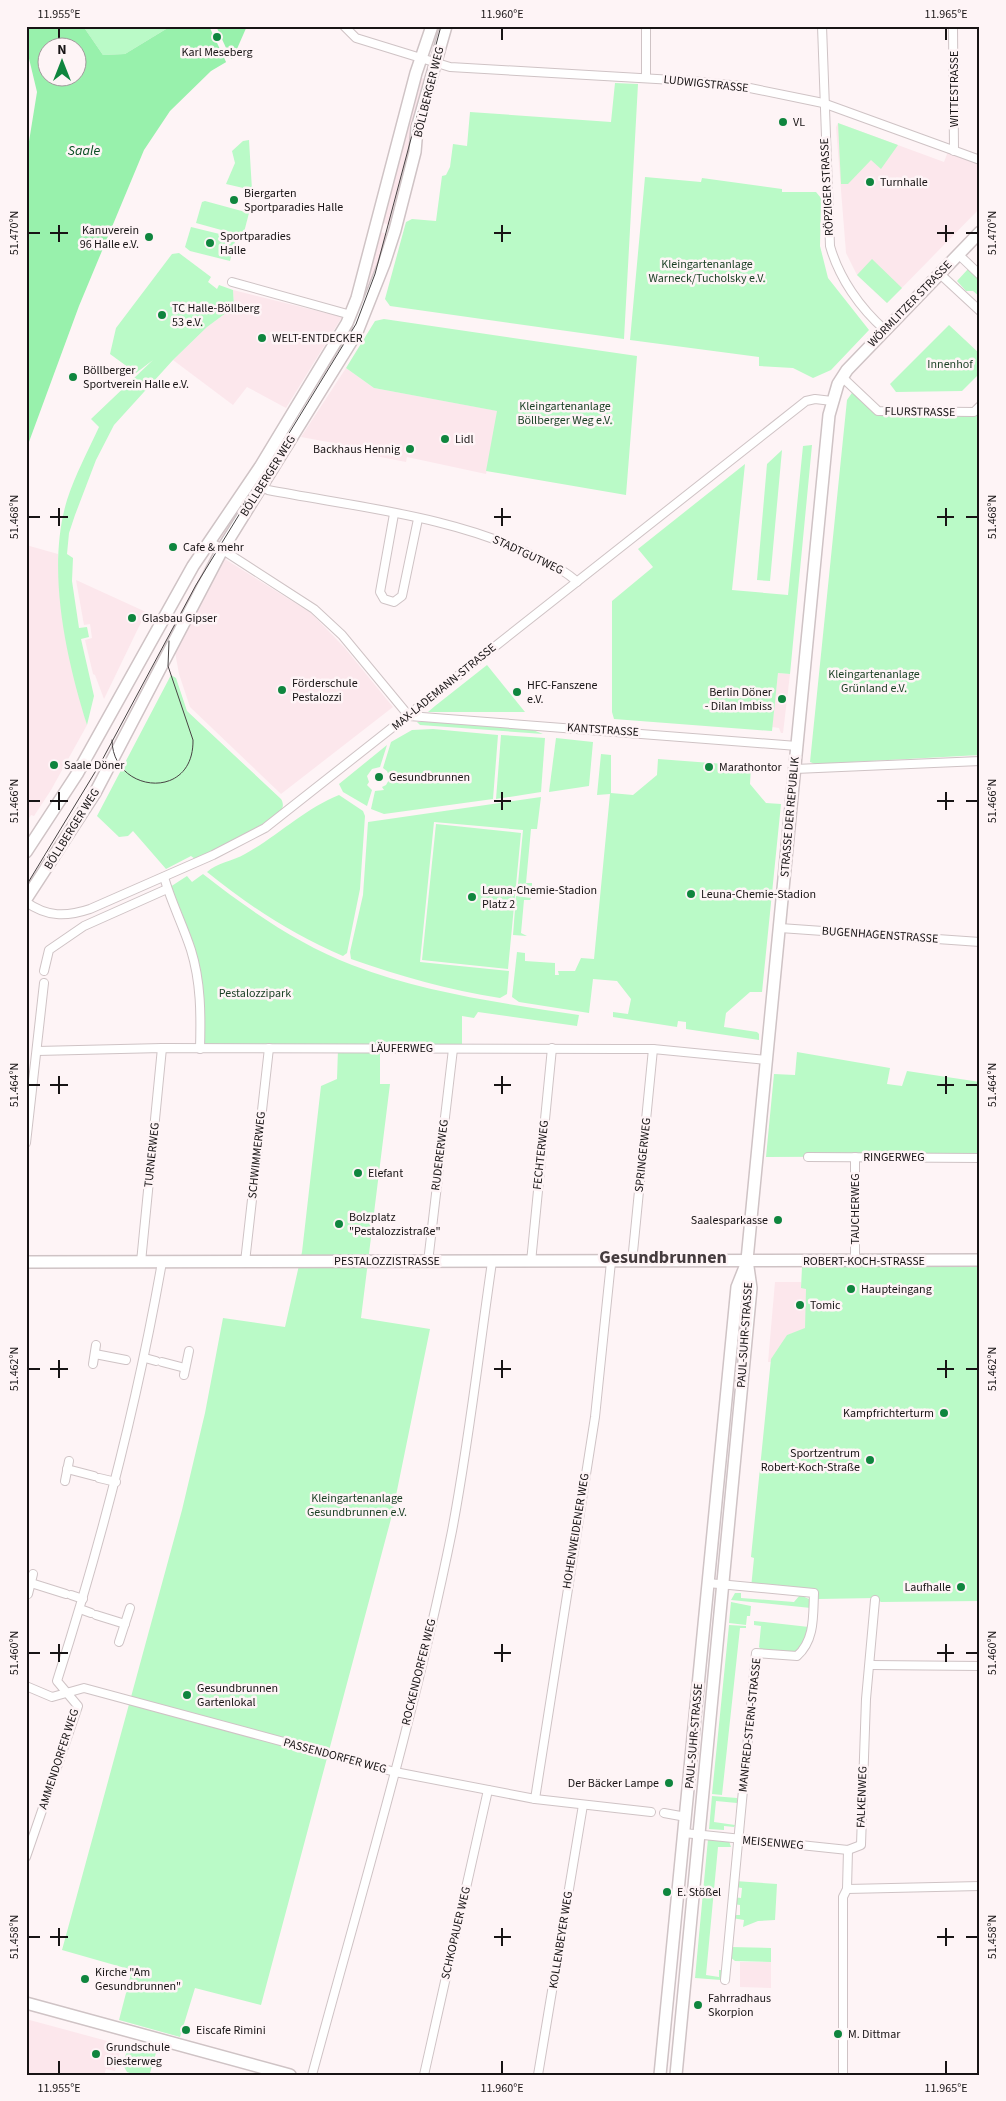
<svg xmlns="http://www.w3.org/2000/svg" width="1006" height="2101" font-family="'Source Sans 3',sans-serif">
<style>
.built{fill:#fce7ec}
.green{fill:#bafac7}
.water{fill:#98f1ac;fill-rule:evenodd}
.pier{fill:#fef4f6}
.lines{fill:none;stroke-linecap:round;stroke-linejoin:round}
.street-casing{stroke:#cfc3c5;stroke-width:10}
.secondary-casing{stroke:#cfc3c5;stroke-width:14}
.street{stroke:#fff;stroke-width:8}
.secondary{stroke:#fff;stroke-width:11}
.tram{stroke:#484344;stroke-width:1}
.ticks{fill:none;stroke:#181415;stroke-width:2}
.poi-dot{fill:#0f853e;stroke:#fef4f6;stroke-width:2}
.labels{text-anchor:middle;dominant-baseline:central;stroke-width:5;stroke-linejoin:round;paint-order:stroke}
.poi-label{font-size:12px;fill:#181415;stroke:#fef4f6;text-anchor:start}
.street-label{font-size:12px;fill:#181415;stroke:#fef4f6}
.park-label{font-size:12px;fill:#193e23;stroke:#fef4f6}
.water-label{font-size:14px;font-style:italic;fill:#094d23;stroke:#fef4f6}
.district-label{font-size:18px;font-weight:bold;fill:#453c3e;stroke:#fef4f6}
.neatline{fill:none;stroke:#181415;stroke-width:2}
.ticks-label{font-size:12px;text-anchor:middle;fill:#181415}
</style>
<rect width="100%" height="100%" fill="#fef4f6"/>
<g class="built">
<path d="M419 77 425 79 414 144 407 160 390 225 383 223 400 158 397 157Z"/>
<path d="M838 123 944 162 949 149 980 160V208L887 303 857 275 846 253 836 127Z"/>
<path d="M377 231 391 235 359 322 222 539 221 535 343 335Z"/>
<path d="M233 290 342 317 286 408 247 387 233 405 173 360 207 327 234 307Z"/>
<path d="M346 368 374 388 498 411 486 474 407 457 406 462 365 454 366 449 301 437Z"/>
<path d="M26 545 58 554 64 624 72 669 87 725 51 790 34 816 31 815 26 823Z"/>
<path d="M225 559 311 613 344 647 393 707 281 794 190 707 179 674 175 652 215 573Z"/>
<path d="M76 580 146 612 104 699 95 675 93 674 85 640 92 638 90 624 84 625Z"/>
<path d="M778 673 790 674 783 733H781L779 728 772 727Z"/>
<path d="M775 1282H801L802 1288H806V1319L805 1329 787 1335 771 1362H768Z"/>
<path d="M740 1962H771V1988L740 1987Z"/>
<path d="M26 2019 122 2045 115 2071 106 2069 104 2075H26Z"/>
</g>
<g class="green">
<path d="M83 26H171L125 54 103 55Z"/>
<path d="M615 83 638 84 624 339 390 306 385 299 406 222 412 219 436 221 442 176 446 175 450 167 453 144 467 146 470 112 611 122Z"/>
<path d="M838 123 898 145 881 169 871 160 848 184H841Z"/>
<path d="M249 140 252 190 226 184 235 163 232 151 243 141Z"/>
<path d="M645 177 701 182 702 178 782 189V192H816L821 198 820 246 828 278 869 330 831 370 813 378 793 368 759 366V357L630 340Z"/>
<path d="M205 201 249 213 243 236 196 223 202 202Z"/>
<path d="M191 227 236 238 230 261 190 251 185 247Z"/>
<path d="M179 253 211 277 208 282 217 289 219 285 233 290 234 307 207 327 173 360 114 425 96 460 75 515 69 533 67 554 73 558 72 581 79 628 87 627 89 637 81 639 94 696 87 725C66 658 46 569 67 500 75 475 88 451 99 427L91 419 153 360 136 373 110 354 116 328 172 254Z"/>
<path d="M872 259 902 288 887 303 857 275Z"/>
<path d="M968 269 980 280V297L973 291H966L957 281Z"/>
<path d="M384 319 637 356 626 495 486 471 497 411 374 388 346 368 375 321Z"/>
<path d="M949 325 980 354V373L962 391 896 392 890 384Z"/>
<path d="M854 390 876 415 980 416V755L815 764 810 762 847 400Z"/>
<path d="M812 445 790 674 778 673 772 731 614 719 612 712V601L653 567 638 549 745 464 732 590 788 595 803 446Z"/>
<path d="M782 450 770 581 757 580 767 464Z"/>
<path d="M487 665 525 712H428L435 706Z"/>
<path d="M171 675 176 678 187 711 281 799C283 802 284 807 281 810 270 826 220 847 202 856L195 859 191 856 166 869 133 831 128 836 119 837 97 816Z"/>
<path d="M435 721 533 730 543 734 420 725 417 722Z"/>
<path d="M433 729 498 735 493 799 384 814 371 809 375 791 384 790 382 787 386 785 390 778 387 771 383 768 391 742 412 730Z"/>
<path d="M501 735 545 738 541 792 496 799Z"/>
<path d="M556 738 593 742 589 786 549 792Z"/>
<path d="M387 745 380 767 372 769 367 776 369 782 367 785 372 790 367 806 343 792 339 784Z"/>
<path d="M601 754 611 755V793L633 795 657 775 658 759 751 766 750 784 766 803 781 804 762 992H750L726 1013 724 1027 757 1032 759 1034V1040L686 1029V1022L678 1021 677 1027 613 1017V1012L628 1014 631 999 617 981 593 979 589 1013 519 1002 512 997 517 952 525 953V961L555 963V975H559L558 971H575L581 958 594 959 610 794 597 795Z"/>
<path d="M339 795 363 811 365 816 360 889 347 953 343 956C293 935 249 906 207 872 216 863 233 861 245 854 278 836 304 809 339 795Z"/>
<path d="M541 797 537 829H531L526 883H532V886L518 884 523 830 434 822 420 962 509 971 507 994 500 998C449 990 400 976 351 959L350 952 363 895 368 822Z"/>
<path d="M436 824 521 833 508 969 422 960Z"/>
<path d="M203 874C249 910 298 944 352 965 425 993 502 1003 579 1015L577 1026 478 1012 474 1018 462 1016V1048H380V1084H390L361 1318 430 1329 392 1515 261 2005 195 1988 180 2037 119 2020 132 1970 62 1950 182 1510 205 1413 223 1318 285 1327 302 1252 321 1086 337 1079 338 1049H200L196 968 167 889 187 876 192 882Z"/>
<path d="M516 896 531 898 530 900H524L521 933 527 936 513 935Z"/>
<path d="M797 1052 890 1068 887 1084 902 1086 907 1071 980 1082V1156L766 1157 774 1074 795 1075Z"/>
<path d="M882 1265 980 1266V1601L881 1602 875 1598 818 1599V1593L751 1588 754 1558 751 1557 771 1359 787 1335 805 1328 806 1289 801 1288 802 1267Z"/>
<path d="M735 1593H741V1598L794 1602 800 1595 809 1599 811 1608 731 1600Z"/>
<path d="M731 1602 751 1606 750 1616H747L746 1625 729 1623Z"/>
<path d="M754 1621 809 1627 808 1637 798 1653 762 1651 759 1647 761 1626 754 1625Z"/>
<path d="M729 1625 746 1626V1628H740L722 1795 712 1794Z"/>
<path d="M712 1796 737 1798V1803L716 1801 714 1822 735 1825 734 1827 724 1826V1830L709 1829Z"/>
<path d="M708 1839 729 1841 731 1847H718L706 1975 719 1977V1970H722L721 1980 695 1978Z"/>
<path d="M735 1881 777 1884 775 1920 758 1921 743 1927 744 1920 732 1918V1915H740V1905L733 1904V1897L741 1898 742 1888 735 1887Z"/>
<path d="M730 1947 771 1948V1962L735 1961 730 1957Z"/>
<path d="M128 2046 156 2053 150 2073 135 2075 127 2072 123 2065Z"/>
</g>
<path class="water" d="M26 26H83L103 55 125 54 171 26H247L233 58 211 71 170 111 144 150 79 306 26 450V160L37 92 26 46ZM48 48H78V78H48Z"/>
<path class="pier" d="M209 26H216L232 61 227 64Z"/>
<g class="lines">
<g class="street-casing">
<g id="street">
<path d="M344 26 356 38 450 67 691 81 740 86 823 103 980 160"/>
<path d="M822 26 830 246C839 278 860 308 885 330"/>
<path d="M953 26 954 151"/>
<path d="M646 78V26"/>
<path d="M958 254 980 275"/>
<path d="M940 274 980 311"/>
<path d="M232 282 351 315"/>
<path d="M842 377 878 411 974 412 980 406"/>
<path d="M262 486 268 490C356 507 462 517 541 560 554 566 567 572 577 582"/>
<path d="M394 514 380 592 384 599 394 602 402 596 418 519"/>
<path d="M209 541 314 609 342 635 409 716 797 746"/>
<path d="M795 769 980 761"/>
<path d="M164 877C171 902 183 925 191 950 201 982 201 1015 200 1049"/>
<path d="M26 902C47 917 66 917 90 909L213 855 265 828 806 401 815 399 832 401"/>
<path d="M780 928 980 942"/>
<path d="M44 971 49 950 84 926 167 889"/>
<path d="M37 1051 162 1048 623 1049H653L767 1060"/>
<path d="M26 1143 44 983"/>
<path d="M808 1157 980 1158"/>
<path d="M855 1261V1157"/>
<path d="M141 1262 162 1048"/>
<path d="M245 1262 269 1048"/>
<path d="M428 1262 453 1049"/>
<path d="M531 1262 552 1048"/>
<path d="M632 1262 653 1049"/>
<path d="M95 1354 126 1360"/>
<path d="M145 1358 156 1361"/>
<path d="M162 1362 185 1368"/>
<path d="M93 1364 96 1345"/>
<path d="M184 1375 189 1351"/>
<path d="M67 1469 94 1476"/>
<path d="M99 1478 116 1482"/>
<path d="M65 1481 69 1461"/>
<path d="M31 1583 66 1594"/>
<path d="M708 1583 814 1593C813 1616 815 1640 797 1656L756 1653 725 1980"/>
<path d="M28 1594 33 1574"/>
<path d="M71 1595 83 1599"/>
<path d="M80 1609 91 1613"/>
<path d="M96 1615 125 1624"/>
<path d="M119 1642 130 1608"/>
<path d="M871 1665 980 1666"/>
<path d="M26 1686 52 1697 84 1688 395 1772 535 1799 651 1812"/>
<path d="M535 1799 595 1417 611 1262"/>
<path d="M664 1813 686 1817"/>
<path d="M684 1833 848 1850 861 1845 866 1699 875 1600"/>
<path d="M26 1857 78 1706 57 1681C101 1543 137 1405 162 1262"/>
<path d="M847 1889 980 1886"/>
<path d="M312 2075C361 1894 415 1715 452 1531 469 1442 479 1351 492 1262"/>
<path d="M424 2075 488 1790"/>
<path d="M538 2075 583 1805"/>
<path d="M843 2075V1897L847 1889 848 1850"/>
</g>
</g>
<g class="secondary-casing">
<g id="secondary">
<path d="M26 852 77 774 193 566 260 467 347 323 357 298 416 73 432 26"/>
<path d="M26 899 95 793 222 550 357 332 384 264 395 230 415 152 417 128 446 26"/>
<path d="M26 1262 980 1260"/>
<path d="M26 2003 290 2075"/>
<path d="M660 2075 737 1287 747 1262"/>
<path d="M676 2075 751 1288 747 1260 829 415 838 384 847 370 980 232"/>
</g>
</g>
<use href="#street" class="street"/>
<use href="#secondary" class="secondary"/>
<g class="tram">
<path d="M112 740C112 793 194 802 193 740L168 666 169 641"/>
<path d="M26 886 100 764 196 585 356 324 375 274 441 26"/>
</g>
</g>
<path class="ticks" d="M59 28V40M502 28V40M946 28V40M59 225V242M502 225V242M946 225V242M28 233H40M50 233H68M494 233H511M937 233H954M966 233H978M59 508V526M502 508V526M946 508V526M28 517H40M50 517H68M494 517H511M937 517H954M966 517H978M59 792V810M502 792V810M946 792V810M28 801H40M50 801H68M494 801H511M937 801H954M966 801H978M59 1076V1094M502 1076V1094M946 1076V1094M28 1085H40M50 1085H68M494 1085H511M937 1085H954M966 1085H978M59 1360V1378M502 1360V1378M946 1360V1378M28 1369H40M50 1369H68M494 1369H511M937 1369H954M966 1369H978M59 1644V1662M502 1644V1662M946 1644V1662M28 1653H40M50 1653H68M494 1653H511M937 1653H954M966 1653H978M59 1928V1946M502 1928V1946M946 1928V1946M28 1937H40M50 1937H68M494 1937H511M937 1937H954M966 1937H978M59 2061V2074M502 2061V2074M946 2061V2074"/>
<g class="poi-dot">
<circle cx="217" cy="37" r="5"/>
<circle cx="783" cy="122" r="5"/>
<circle cx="870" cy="182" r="5"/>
<circle cx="234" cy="200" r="5"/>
<circle cx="149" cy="237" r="5"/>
<circle cx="210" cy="243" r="5"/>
<circle cx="162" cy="315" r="5"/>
<circle cx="262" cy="338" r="5"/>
<circle cx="73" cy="377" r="5"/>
<circle cx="445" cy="439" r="5"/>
<circle cx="410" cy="449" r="5"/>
<circle cx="173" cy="547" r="5"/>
<circle cx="132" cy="618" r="5"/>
<circle cx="282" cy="690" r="5"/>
<circle cx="517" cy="692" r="5"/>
<circle cx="782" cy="699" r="5"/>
<circle cx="54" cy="765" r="5"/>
<circle cx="709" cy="767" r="5"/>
<circle cx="379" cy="777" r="5"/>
<circle cx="691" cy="894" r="5"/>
<circle cx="472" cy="897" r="5"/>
<circle cx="358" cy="1173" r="5"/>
<circle cx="778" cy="1220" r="5"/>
<circle cx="339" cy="1224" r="5"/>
<circle cx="851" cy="1289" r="5"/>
<circle cx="800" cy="1305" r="5"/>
<circle cx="944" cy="1413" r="5"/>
<circle cx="870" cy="1460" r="5"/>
<circle cx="961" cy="1587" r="5"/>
<circle cx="187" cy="1695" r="5"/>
<circle cx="669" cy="1783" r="5"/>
<circle cx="667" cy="1892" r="5"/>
<circle cx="85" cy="1979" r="5"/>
<circle cx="698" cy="2005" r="5"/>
<circle cx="186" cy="2030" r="5"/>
<circle cx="838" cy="2034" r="5"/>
<circle cx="96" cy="2054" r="5"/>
</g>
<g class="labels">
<g class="poi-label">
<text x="217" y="52" text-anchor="middle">Karl Meseberg</text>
<text x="793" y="122">VL</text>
<text x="880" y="182">Turnhalle</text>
<text x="244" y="193">Biergarten<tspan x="244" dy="14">Sportparadies Halle</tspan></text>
<text x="139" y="230" text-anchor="end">Kanuverein<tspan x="139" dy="14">96 Halle e.V.</tspan></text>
<text x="220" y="236">Sportparadies<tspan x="220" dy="14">Halle</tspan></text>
<text x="172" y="308">TC Halle-Böllberg<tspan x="172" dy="14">53 e.V.</tspan></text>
<text x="272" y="338">WELT-ENTDECKER</text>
<text x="83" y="370">Böllberger<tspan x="83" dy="14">Sportverein Halle e.V.</tspan></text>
<text x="455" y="439">Lidl</text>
<text x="400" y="449" text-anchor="end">Backhaus Hennig</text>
<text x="183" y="547">Cafe &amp; mehr</text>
<text x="142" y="618">Glasbau Gipser</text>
<text x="292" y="683">Förderschule<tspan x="292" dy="14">Pestalozzi</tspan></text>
<text x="527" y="685">HFC-Fanszene<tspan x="527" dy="14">e.V.</tspan></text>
<text x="772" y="692" text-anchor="end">Berlin Döner<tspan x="772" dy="14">- Dilan Imbiss</tspan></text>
<text x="64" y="765">Saale Döner</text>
<text x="719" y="767">Marathontor</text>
<text x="389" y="777">Gesundbrunnen</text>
<text x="482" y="890">Leuna-Chemie-Stadion<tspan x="482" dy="14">Platz 2</tspan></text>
<text x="701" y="894">Leuna-Chemie-Stadion</text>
<text x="368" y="1173">Elefant</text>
<text x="349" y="1217">Bolzplatz<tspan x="349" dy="14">"Pestalozzistraße"</tspan></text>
<text x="768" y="1220" text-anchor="end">Saalesparkasse</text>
<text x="861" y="1289">Haupteingang</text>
<text x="810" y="1305">Tomic</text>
<text x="934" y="1413" text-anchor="end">Kampfrichterturm</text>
<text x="860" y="1453" text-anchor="end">Sportzentrum<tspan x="860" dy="14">Robert-Koch-Straße</tspan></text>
<text x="951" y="1587" text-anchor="end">Laufhalle</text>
<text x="197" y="1688">Gesundbrunnen<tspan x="197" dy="14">Gartenlokal</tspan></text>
<text x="659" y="1783" text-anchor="end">Der Bäcker Lampe</text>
<text x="677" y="1892">E. Stößel</text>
<text x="95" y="1972">Kirche "Am<tspan x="95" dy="14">Gesundbrunnen"</tspan></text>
<text x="708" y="1998">Fahrradhaus<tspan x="708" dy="14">Skorpion</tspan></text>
<text x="196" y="2030">Eiscafe Rimini</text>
<text x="848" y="2034">M. Dittmar</text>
<text x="106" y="2047">Grundschule<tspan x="106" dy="14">Diesterweg</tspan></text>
</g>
<g class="street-label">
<text transform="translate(706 84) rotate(6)">LUDWIGSTRASSE</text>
<text transform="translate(954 89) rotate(-90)">WITTESTRASSE</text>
<text transform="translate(429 92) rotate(-76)">BÖLLBERGER WEG</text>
<text transform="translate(827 187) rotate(-93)">RÖPZIGER STRASSE</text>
<text transform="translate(910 304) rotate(-46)">WÖRMLITZER STRASSE</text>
<text transform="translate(920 412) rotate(1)">FLURSTRASSE</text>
<text transform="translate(268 476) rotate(-58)">BÖLLBERGER WEG</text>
<text transform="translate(528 555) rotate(25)">STADTGUTWEG</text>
<text transform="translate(444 687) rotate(-39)">MAX-LADEMANN-STRASSE</text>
<text transform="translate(603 730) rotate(4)">KANTSTRASSE</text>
<text transform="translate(790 817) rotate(-85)">STRASSE DER REPUBLIK</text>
<text transform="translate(72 829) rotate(-58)">BÖLLBERGER WEG</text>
<text transform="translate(880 935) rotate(4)">BUGENHAGENSTRASSE</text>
<text x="402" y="1048">LÄUFERWEG</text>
<text transform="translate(152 1155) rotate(-84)">TURNERWEG</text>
<text transform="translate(257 1155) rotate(-84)">SCHWIMMERWEG</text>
<text transform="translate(440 1155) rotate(-83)">RUDERERWEG</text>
<text transform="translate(541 1155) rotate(-84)">FECHTERWEG</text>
<text transform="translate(643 1155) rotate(-84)">SPRINGERWEG</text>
<text x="894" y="1157">RINGERWEG</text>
<text transform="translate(855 1209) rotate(-90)">TAUCHERWEG</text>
<text x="387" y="1261">PESTALOZZISTRASSE</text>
<text x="864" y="1261">ROBERT-KOCH-STRASSE</text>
<text transform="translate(745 1335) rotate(-86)">PAUL-SUHR-STRASSE</text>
<text transform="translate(576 1531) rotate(-81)">HOHENWEIDENER WEG</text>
<text transform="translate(419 1672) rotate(-76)">ROCKENDORFER WEG</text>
<text transform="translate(750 1725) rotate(-84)">MANFRED-STERN-STRASSE</text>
<text transform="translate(694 1736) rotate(-85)">PAUL-SUHR-STRASSE</text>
<text transform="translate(335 1756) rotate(15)">PASSENDORFER WEG</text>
<text transform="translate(59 1759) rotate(-72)">AMMENDORFER WEG</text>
<text transform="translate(862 1797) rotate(-88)">FALKENWEG</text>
<text transform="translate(773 1843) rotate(5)">MEISENWEG</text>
<text transform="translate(456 1933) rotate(-77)">SCHKOPAUER WEG</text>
<text transform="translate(561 1940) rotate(-81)">KOLLENBEYER WEG</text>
</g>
<g class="park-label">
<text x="707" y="264">Kleingartenanlage<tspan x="707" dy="14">Warneck/Tucholsky e.V.</tspan></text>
<text x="950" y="364">Innenhof</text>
<text x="565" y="406">Kleingartenanlage<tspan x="565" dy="14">Böllberger Weg e.V.</tspan></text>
<text x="874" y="674">Kleingartenanlage<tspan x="874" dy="14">Grünland e.V.</tspan></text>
<text x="255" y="993">Pestalozzipark</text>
<text x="357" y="1498">Kleingartenanlage<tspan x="357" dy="14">Gesundbrunnen e.V.</tspan></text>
</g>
<g class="water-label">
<text x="84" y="151">Saale</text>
</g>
<g class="district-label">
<text x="663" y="1257">Gesundbrunnen</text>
</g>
</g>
<rect width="1006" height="2101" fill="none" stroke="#fef4f6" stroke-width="55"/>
<g transform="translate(62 62)"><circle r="24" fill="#fef4f6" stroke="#a29a9c"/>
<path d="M0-4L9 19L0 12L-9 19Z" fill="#0f853e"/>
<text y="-8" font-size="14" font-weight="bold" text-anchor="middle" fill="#181415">N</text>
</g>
<rect x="28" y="28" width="950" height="2046" class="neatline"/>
<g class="ticks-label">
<text x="59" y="18">11.955°E</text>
<text x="502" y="18">11.960°E</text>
<text x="946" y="18">11.965°E</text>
<text transform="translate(14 233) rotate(-90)" y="4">51.470°N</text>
<text transform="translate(992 233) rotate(-90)" y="4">51.470°N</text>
<text transform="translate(14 517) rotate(-90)" y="4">51.468°N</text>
<text transform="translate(992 517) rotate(-90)" y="4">51.468°N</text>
<text transform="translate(14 801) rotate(-90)" y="4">51.466°N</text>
<text transform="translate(992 801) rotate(-90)" y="4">51.466°N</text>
<text transform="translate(14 1085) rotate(-90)" y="4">51.464°N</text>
<text transform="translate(992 1085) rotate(-90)" y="4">51.464°N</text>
<text transform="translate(14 1369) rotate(-90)" y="4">51.462°N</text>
<text transform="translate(992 1369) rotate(-90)" y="4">51.462°N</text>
<text transform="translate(14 1653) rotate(-90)" y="4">51.460°N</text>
<text transform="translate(992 1653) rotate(-90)" y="4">51.460°N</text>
<text transform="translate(14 1937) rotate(-90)" y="4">51.458°N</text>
<text transform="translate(992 1937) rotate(-90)" y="4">51.458°N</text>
<text x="59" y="2092">11.955°E</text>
<text x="502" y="2092">11.960°E</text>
<text x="946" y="2092">11.965°E</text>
</g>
</svg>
